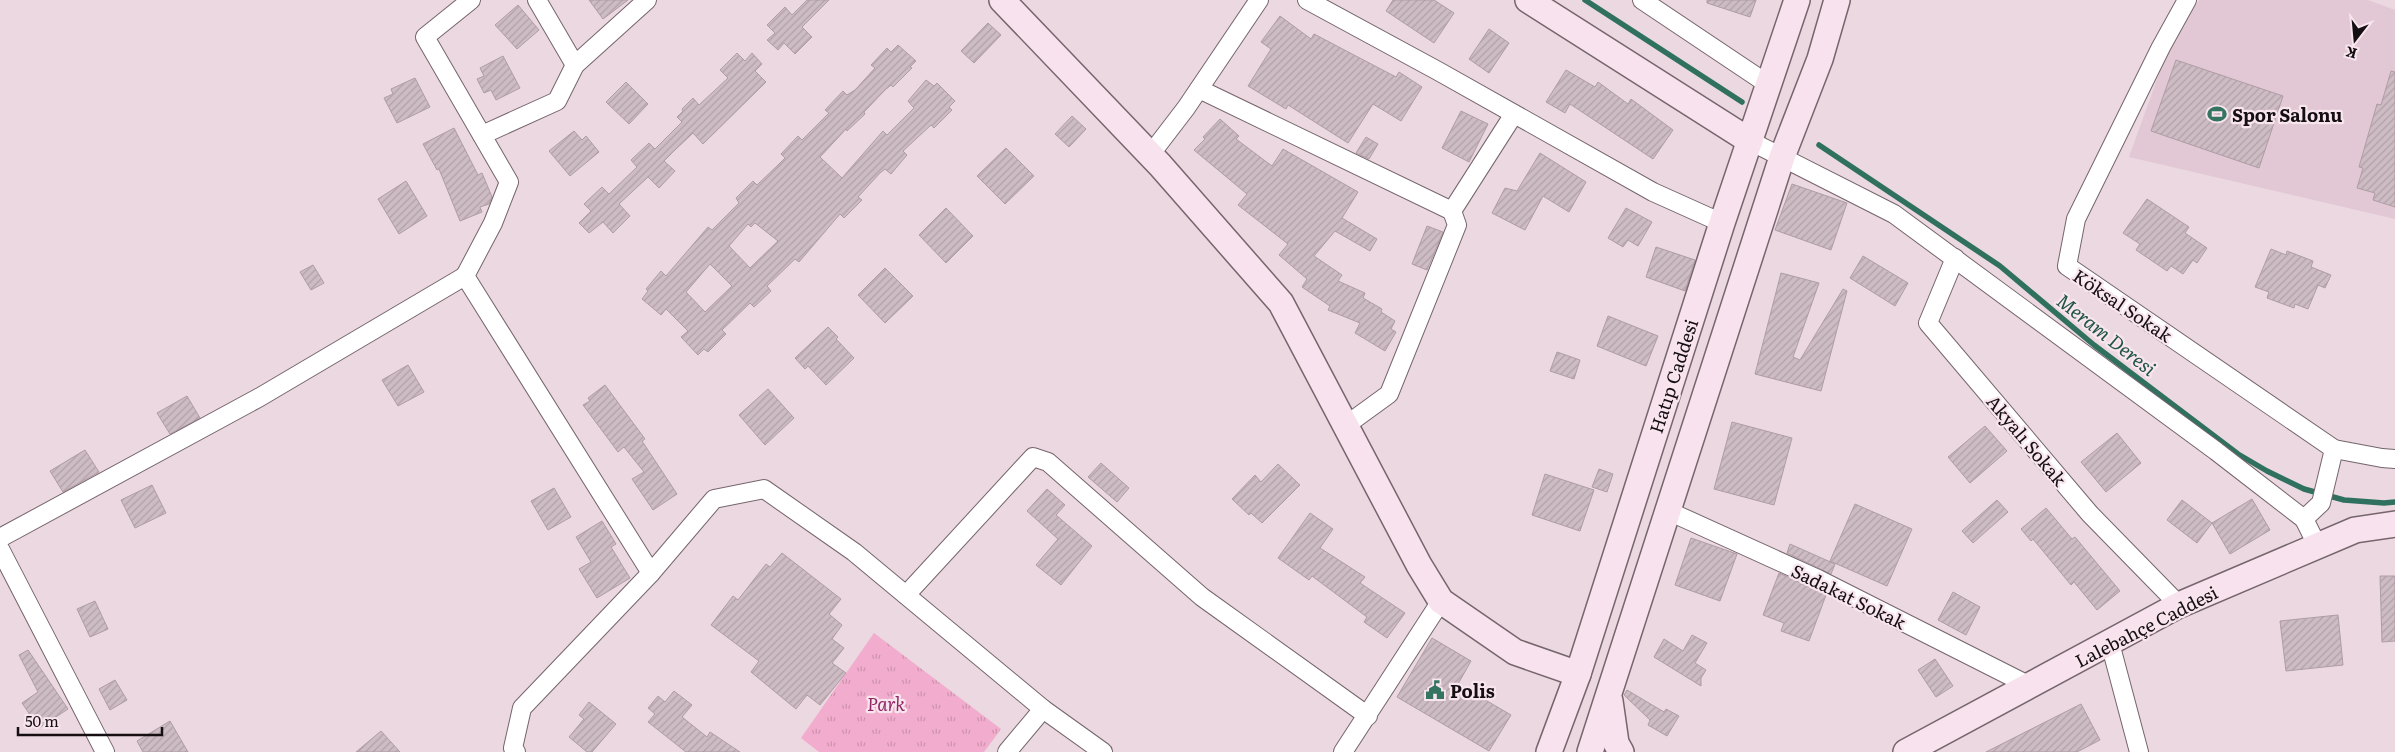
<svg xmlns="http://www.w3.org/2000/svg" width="2395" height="752" font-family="Literata,serif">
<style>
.built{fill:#e2c8d4}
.park{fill:url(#park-tufts)}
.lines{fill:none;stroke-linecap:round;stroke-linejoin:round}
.stream{stroke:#30705f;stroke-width:5.5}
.building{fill:url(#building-hatch);stroke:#ae9da4;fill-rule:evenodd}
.street-casing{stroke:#75656c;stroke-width:20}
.secondary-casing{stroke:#75656c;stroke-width:28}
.street{stroke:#fff;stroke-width:18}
.secondary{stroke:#f8e2ed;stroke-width:25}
.labels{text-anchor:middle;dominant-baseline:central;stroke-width:4.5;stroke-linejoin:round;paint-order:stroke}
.poi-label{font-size:18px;font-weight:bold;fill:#150f12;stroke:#f8e5ee;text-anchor:start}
.street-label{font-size:18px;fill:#150f12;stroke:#f8e5ee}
.park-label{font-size:18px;font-style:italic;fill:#902764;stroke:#f8e5ee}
.water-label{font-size:19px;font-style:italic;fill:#205445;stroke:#f8e5ee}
</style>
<defs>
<pattern id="park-tufts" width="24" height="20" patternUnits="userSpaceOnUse" patternTransform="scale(1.25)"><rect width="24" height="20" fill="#f2accd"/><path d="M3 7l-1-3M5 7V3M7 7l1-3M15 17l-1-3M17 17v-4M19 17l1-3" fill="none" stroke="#cf93af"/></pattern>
<pattern id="building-hatch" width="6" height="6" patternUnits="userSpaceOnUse" patternTransform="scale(1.25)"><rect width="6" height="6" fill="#cebcc4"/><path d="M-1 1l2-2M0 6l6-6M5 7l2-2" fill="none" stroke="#b0a0a7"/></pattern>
</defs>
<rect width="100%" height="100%" fill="#ebd8e0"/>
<path class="built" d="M2199 0H2368L2395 10V219L2129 157 2168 49Z"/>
<path class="park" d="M874 633 1001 729 984 752H819L801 738Z"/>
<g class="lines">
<g class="stream">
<path d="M1585 0 1742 102"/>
<path d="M1819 145 2000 266 2094 345 2238 454 2267 471 2304 489 2344 500 2384 503 2395 502"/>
</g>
</g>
<g class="building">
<path d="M589 0H628L603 19Z"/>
<path d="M807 0H829L802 27 812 37 795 54 784 43 778 50 767 40 775 33 767 25 785 7 792 15Z"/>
<path d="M1393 0H1434L1454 13 1434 43 1386 11Z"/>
<path d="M1707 0H1756L1750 17 1707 3Z"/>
<path d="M518 5 539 30 517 49 495 25Z"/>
<path d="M1280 16 1311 39 1314 34 1396 77 1399 72 1422 87 1401 121 1373 104 1348 143 1288 105 1286 109 1248 86 1271 49 1261 42Z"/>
<path d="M988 23 1001 35 974 63 961 51Z"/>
<path d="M1489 29 1509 43 1489 73 1469 59Z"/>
<path d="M898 45 916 61 910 67 912 68 893 87 891 85 885 90 864 112 865 114 847 131 846 129 820 157 842 178 883 131 887 135 914 108 908 101 926 80 934 86 937 83 955 101 949 107 952 110 934 128 931 125 903 151 907 155 891 174 885 169 880 173 858 197 862 200 844 218 840 214 799 262 795 259 767 286 771 291 754 307 750 303 722 330 726 334 708 352 704 349 698 355 681 337 688 331 666 309 661 315 642 299 648 291 646 289 661 271 666 276 708 227 712 230 739 203 736 198 753 181 757 185 779 164 785 158 781 154 798 136 802 140 829 113 825 110 843 91 847 95 855 90 875 68 871 65 887 48 891 52ZM755 223 778 241 750 268 729 246 748 224 751 227ZM710 264 732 286 705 312 686 292Z"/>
<path d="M737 53 745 61 752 53 762 64 755 71 766 82 703 144 693 133 675 150 664 161 675 171 659 188 648 177 619 204 630 216 613 233 603 222 589 233 579 223 591 211 584 204 602 187 609 194 637 167 631 160 649 143 655 149 682 122 677 117 683 111 682 109 693 98 699 105 728 78 720 70Z"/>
<path d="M503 56 520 88 496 100 491 90 484 93 477 79 484 76 480 68Z"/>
<path d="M2176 60 2283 96 2259 168 2151 131Z"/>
<path d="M1566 70 1595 87 1598 82 1628 104 1631 99 1673 130 1653 159 1570 104 1565 113 1546 102Z"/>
<path d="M2391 71 2395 72V207L2373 200 2375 193 2357 188 2363 168 2359 167 2377 104 2381 105Z"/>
<path d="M415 78 430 107 397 123 384 98 393 94 391 89Z"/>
<path d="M626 82 648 104 629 124 606 102Z"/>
<path d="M1461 111 1488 124 1469 162 1442 148Z"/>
<path d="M1072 116 1086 129 1069 147 1055 134Z"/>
<path d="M1220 119 1239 136 1236 139 1272 166 1283 149 1358 192 1342 218 1377 239 1370 251 1335 231 1314 256 1342 275 1338 281 1365 293 1363 298 1382 309 1381 312 1395 321 1391 329 1396 332 1385 351 1355 333 1360 323 1328 310 1330 306 1302 287 1307 279 1279 255 1288 244 1238 205 1247 194 1194 150 1205 139 1203 137Z"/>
<path d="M454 128 478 175 482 173 492 197 489 204 480 207 482 212 460 221 439 169 437 170 423 144Z"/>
<path d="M574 131 582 140 586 136 599 152 570 176 549 151Z"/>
<path d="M1366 137 1378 144 1369 159 1356 153Z"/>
<path d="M1006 148 1034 176 1005 204 977 176Z"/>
<path d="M1540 153 1586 182 1569 212 1543 196 1525 230 1492 213 1505 188 1517 191Z"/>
<path d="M406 181 427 216 399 234 378 199Z"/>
<path d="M1792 184 1847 203 1831 250 1775 230Z"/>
<path d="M2147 199 2189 227 2185 233 2207 248 2197 263 2193 260 2183 274 2171 266 2167 271 2136 250 2140 244 2123 233Z"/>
<path d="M946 208 973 236 946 263 919 235Z"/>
<path d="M1626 208 1652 222 1638 246 1628 240 1623 247 1608 238Z"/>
<path d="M1427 226 1443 232 1427 270 1412 264Z"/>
<path d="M1656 247 1695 260 1685 291 1646 277Z"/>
<path d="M2271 249 2286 255 2287 251 2313 261 2311 267 2331 275 2325 288 2318 285 2308 309 2295 304 2294 308 2267 298 2269 292 2255 287Z"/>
<path d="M1863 256 1908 283 1895 306 1850 278Z"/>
<path d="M313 265 324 283 311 290 300 272Z"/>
<path d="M885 268 913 296 885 323 858 295Z"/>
<path d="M1781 273 1819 283 1793 357 1800 360 1843 289 1847 291 1821 391 1755 374Z"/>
<path d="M1608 316 1658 336 1646 366 1597 346Z"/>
<path d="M828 327 838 337 836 339 854 358 826 385 808 366 805 369 795 358Z"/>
<path d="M1557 352 1580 360 1574 379 1550 371Z"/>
<path d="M408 365 424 392 398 406 382 380Z"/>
<path d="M605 385 645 439 642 441 677 494 653 510 632 479 644 472 624 447 618 452 583 405 590 401 588 398Z"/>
<path d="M768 389 794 418 765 445 739 415Z"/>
<path d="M187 396 200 418 170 434 157 413Z"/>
<path d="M1732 422 1792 438 1774 505 1714 489Z"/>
<path d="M1985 426 2007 451 1970 483 1948 457Z"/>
<path d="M2117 433 2141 463 2106 492 2081 462Z"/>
<path d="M85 450 99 472 63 492 50 471Z"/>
<path d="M1101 463 1129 488 1117 502 1088 477Z"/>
<path d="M1278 464 1300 485 1262 523 1251 513 1249 515 1232 499 1255 475 1261 482Z"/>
<path d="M1599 469 1613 474 1607 492 1592 487Z"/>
<path d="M1545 474 1594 490 1580 531 1532 515Z"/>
<path d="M152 485 166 513 135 528 121 500Z"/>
<path d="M554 488 571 517 548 530 531 501Z"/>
<path d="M1047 489 1065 505 1056 515 1092 546 1061 585 1036 565 1058 539 1027 511Z"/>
<path d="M2252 499 2270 530 2230 554 2212 523Z"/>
<path d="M1997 500 2008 512 1973 543 1962 531Z"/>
<path d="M2182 500 2212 523 2197 543 2167 520Z"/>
<path d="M1855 504 1912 529 1887 586 1830 561Z"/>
<path d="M2046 508 2072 539 2075 537 2120 591 2097 610 2074 582 2071 585 2033 539 2031 541 2021 529Z"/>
<path d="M1310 513 1333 529 1320 548 1365 577 1360 583 1405 613 1387 638 1364 622 1367 617 1312 576 1309 580 1278 558Z"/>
<path d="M602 521 616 544 611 547 630 578 597 598 579 569 591 562 576 537Z"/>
<path d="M1691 538 1737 554 1720 601 1675 585Z"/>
<path d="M1790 544 1835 564 1831 574 1787 553Z"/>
<path d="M782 553 841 599 829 614 842 625 832 639 844 648 832 663 846 673 820 705 807 695 796 709 751 672 759 661 711 625 733 596 738 600 766 564 770 567Z"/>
<path d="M1779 573 1826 595 1809 641 1781 631 1784 623 1763 615Z"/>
<path d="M2380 576H2395V641L2382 642Z"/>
<path d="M1953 592 1980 607 1966 635 1938 620Z"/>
<path d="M95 601 108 629 90 637 77 609Z"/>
<path d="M2338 615 2343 665 2286 671 2280 621Z"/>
<path d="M1692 635 1707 643 1695 663 1706 670 1701 678V686L1654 657 1664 639 1683 651Z"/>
<path d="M1432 638 1471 661 1458 684 1511 715 1489 751 1397 697Z"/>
<path d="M28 650 68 709 39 728 22 703 38 692 19 655Z"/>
<path d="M1935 659 1953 686 1936 697 1918 670Z"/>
<path d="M115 680 127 700 110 710 99 689Z"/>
<path d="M1627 690 1664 712 1666 709 1679 716 1667 736 1648 725 1650 720 1624 695Z"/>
<path d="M674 691 692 705 682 717 707 737 710 732 740 752H686L648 722 655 714 648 708 658 696 665 702Z"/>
<path d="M589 702 616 724 592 752H587L569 737 584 719 579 715Z"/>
<path d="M2081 704 2100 740 2077 752H1986Z"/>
<path d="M170 721 188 752H143L137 741Z"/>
<path d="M381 731 400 752H356Z"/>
</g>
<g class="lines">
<g class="street-casing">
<g id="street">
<path d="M471 0 425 37 509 182 493 223 465 276 651 573 714 499 764 489 854 552 1043 709 1103 752"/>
<path d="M537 0 575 65 647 0"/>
<path d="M1307 0 1438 71 1653 192 1722 223"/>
<path d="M1642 0 1769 85"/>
<path d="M2187 0 2161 47 2076 219 2067 266 2334 449 2321 503 2304 519 2317 545"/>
<path d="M1199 89 1452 211 1514 114"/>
<path d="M482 135 557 101 575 65"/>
<path d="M1750 141 1894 214 2216 451 2304 519"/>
<path d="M1150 155 1186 108 1259 0"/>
<path d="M1955 258 1928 323 2090 514 2179 605"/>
<path d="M1345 426 1389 394 1457 225 1452 211"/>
<path d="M2334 449 2382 458 2395 459"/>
<path d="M1666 510 1818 579 2030 686"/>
<path d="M0 538 260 397 465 276"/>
<path d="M0 549 105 752"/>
<path d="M906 595 1033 457 1048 462 1202 597 1368 716"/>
<path d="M2110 643 2139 752"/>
<path d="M516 752 513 748 522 708 651 573"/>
<path d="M1007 752 1043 709"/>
<path d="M1343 752 1441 601"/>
</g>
</g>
<g class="secondary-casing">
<g id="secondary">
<path d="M1002 0 1160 165 1281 303 1419 565 1441 601 1515 652 1578 674"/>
<path d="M1528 0 1750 141"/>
<path d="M1610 701 1616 743 1621 752"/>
<path d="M1549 752 1578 674 1722 223 1797 0"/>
<path d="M1590 752 1782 157 1820 59 1837 0"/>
<path d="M1906 752 2179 605 2355 530 2395 524"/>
</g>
</g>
<use href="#street" class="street"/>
<use href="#secondary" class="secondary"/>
</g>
<defs>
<g id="stadium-bare" transform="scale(1.5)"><path d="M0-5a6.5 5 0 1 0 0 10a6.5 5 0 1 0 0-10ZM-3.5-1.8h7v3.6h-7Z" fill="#357461" stroke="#f8e5ee" stroke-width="2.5" paint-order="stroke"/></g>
<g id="civic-bare" transform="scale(1.5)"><path d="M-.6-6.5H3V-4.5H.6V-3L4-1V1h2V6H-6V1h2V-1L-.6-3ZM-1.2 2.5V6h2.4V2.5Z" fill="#357461" stroke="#f8e5ee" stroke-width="2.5" paint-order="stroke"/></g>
</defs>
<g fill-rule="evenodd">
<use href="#stadium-bare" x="2217" y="114"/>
<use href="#civic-bare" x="1435" y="690"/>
</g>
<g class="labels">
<g class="poi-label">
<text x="2232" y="114">Spor Salonu</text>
<text x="1450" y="690">Polis</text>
</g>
<g class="street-label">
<text transform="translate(2123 305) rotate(34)">Köksal Sokak</text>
<text transform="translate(1673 376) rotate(-72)">Hatıp Caddesi</text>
<text transform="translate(2027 440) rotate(50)">Akyalı Sokak</text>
<text transform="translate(1849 596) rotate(26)">Sadakat Sokak</text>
<text transform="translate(2146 626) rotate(-27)">Lalebahçe Caddesi</text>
</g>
<g class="park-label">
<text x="886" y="703">Park</text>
</g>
<g class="water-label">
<text transform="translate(2107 334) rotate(38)">Meram Deresi</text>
</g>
</g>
<g transform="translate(2355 40) rotate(196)" stroke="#f8e5ee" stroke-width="4" paint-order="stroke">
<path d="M0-4L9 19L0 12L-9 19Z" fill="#150f12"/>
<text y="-8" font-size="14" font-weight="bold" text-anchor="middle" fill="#150f12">K</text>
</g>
<path d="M18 727v8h144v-8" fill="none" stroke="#150f12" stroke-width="2.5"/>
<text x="25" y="727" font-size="15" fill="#150f12" stroke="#f8e5ee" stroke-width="4" paint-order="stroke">50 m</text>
</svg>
